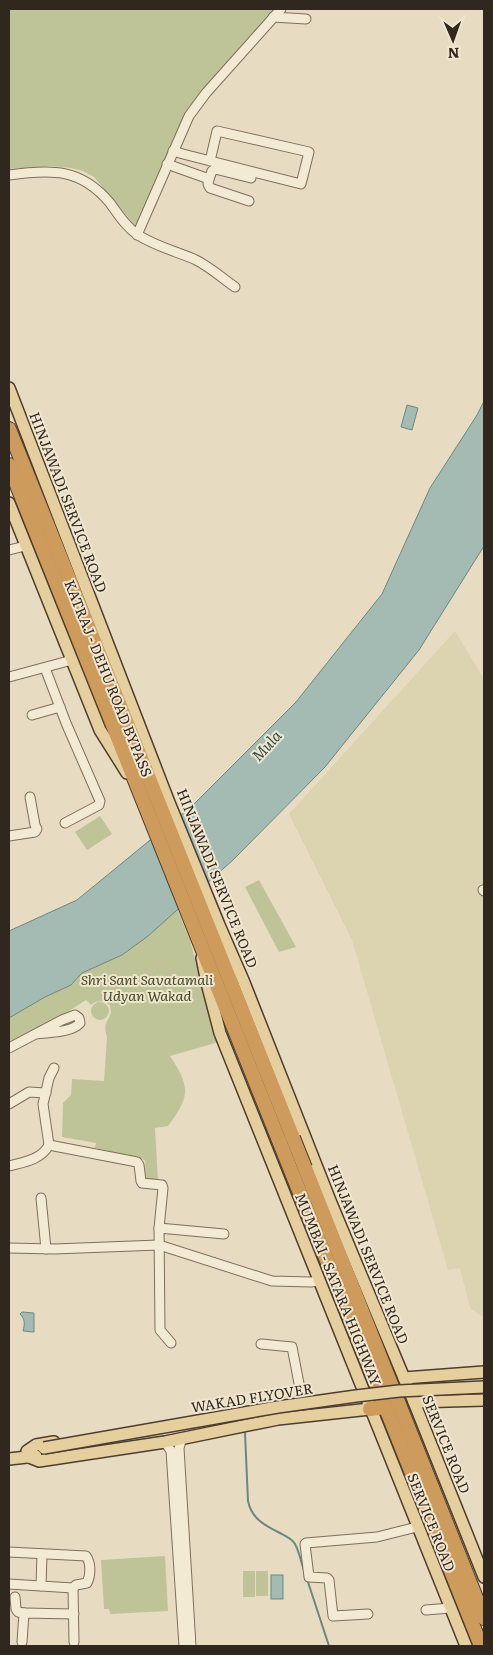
<svg xmlns="http://www.w3.org/2000/svg" width="493" height="1655" font-family="Literata,serif">
<style>
.farmland{fill:#dcd4b0}
.green{fill:#bfc498}
.water{fill:#a4bbb4;stroke:#6c8780}
.lines{fill:none;stroke-linecap:round;stroke-linejoin:round}
.stream{stroke:#6c8780;stroke-width:2}
.minor-casing{stroke:#7f6e5b;stroke-width:11}
.major-casing{stroke:#4d3d2f;stroke-width:14}
.highway-casing{stroke:#4d3d2f;stroke-width:16}
.minor{stroke:#f3ead4;stroke-width:9}
.major{stroke:#e6cf9e;stroke-width:11}
.highway{stroke:#cd9b5c;stroke-width:14}
.major-bridge-casing{stroke:#4d3d2f;stroke-width:14;stroke-linecap:butt}
.highway-bridge-casing{stroke:#4d3d2f;stroke-width:16;stroke-linecap:butt}
.major-bridge{stroke:#e6cf9e;stroke-width:11}
.highway-bridge{stroke:#cd9b5c;stroke-width:14}
.labels{text-anchor:middle;dominant-baseline:central;stroke-width:4;stroke-linejoin:round;paint-order:stroke}
.street-label{font-size:14px;fill:#30271e;stroke:#f0e6d0}
.park-label{font-size:14px;font-style:italic;fill:#424a27;stroke:#f0e6d0}
.water-label{font-size:15px;font-style:italic;fill:#2f4e4c;stroke:#f0e6d0}
</style>
<rect width="100%" height="100%" fill="#e7dcc2"/>
<path class="farmland" d="M455 631 484 679V1318L470 1308 460 1268 448 1270 352 940 289 814Z"/>
<g class="green">
<path d="M9 9H277L185 117 179 127 144 218 137 228 94 177 83 171 71 168 50 166 9 169Z"/>
<path d="M100 816 112 834 87 850 75 832Z"/>
<path d="M259 880 296 947 279 952 245 887Z"/>
<path d="M177 909 190 940 206 1003 219 1042 170 1056C191 1088 190 1096 168 1126L155 1128 158 1181 146 1182 145 1160 95 1148 96 1143 62 1137 63 1103 71 1095 72 1079 104 1081 107 1037C103 1023 107 1023 111 1013L110 1005 104 1001 95 1002 91 1005 86 1000 53 1021 9 1043V1018L45 997 71 985 82 973 122 955 148 936Z"/>
<circle cx="100" cy="1011" r="9"/>
<path d="M165 1556 168 1611 110 1614 109 1609H104L101 1560Z"/>
<rect x="243" y="1571" width="12" height="26"/>
<rect x="256" y="1571" width="12" height="25"/>
</g>
<g class="water">
<path d="M484 401V546L419 650 325 767 233 860 148 936 122 955 82 973 71 985 45 997 9 1018V931L77 900 194 804 296 702 382 594 430 488 477 415Z"/>
<path d="M407 405 418 408 412 430 401 427Z"/>
<path d="M22 1312 34 1313V1332L23 1331C25 1324 25 1319 20 1314Z"/>
<rect x="271" y="1575" width="12" height="24"/>
</g>
<g class="lines">
<g class="stream">
<path d="M245 1433 248 1501C252 1520 266 1526 282 1534 287 1537 292 1539 295 1544 299 1551 301 1562 304 1570"/>
<path d="M307 1579 329 1646"/>
</g>
<g class="minor-casing">
<g id="minor">
<path d="M273 17 306 19"/>
<path d="M173 151 183 154 301 184 309 152 217 131 210 161"/>
<path d="M167 164 209 179 208 184 210 188 249 201"/>
<path d="M9 175C51 169 81 168 110 203 118 214 126 227 138 235 155 246 175 251 194 259 209 266 222 278 235 287"/>
<path d="M209 179 212 171 215 169 251 178"/>
<path d="M137 235 189 116 206 93 281 9"/>
<path d="M9 550 25 546"/>
<path d="M45 668 66 723 100 801 99 805 65 823"/>
<path d="M9 677 72 660"/>
<path d="M32 715 60 707"/>
<path d="M9 836 35 832 37 829 35 825 30 797"/>
<path d="M483 890 484 891"/>
<path d="M9 1048 62 1020 75 1015 79 1018 80 1023C71 1033 49 1032 36 1034"/>
<path d="M54 1068 49 1078 43 1104 49 1145 137 1162 139 1165 141 1181 142 1183 162 1185 163 1188 159 1228 160 1330 171 1343"/>
<path d="M9 1104 29 1092 46 1093"/>
<path d="M9 1166C24 1162 41 1160 49 1145"/>
<path d="M41 1198 46 1249"/>
<path d="M159 1228 224 1234"/>
<path d="M9 1248 54 1249 159 1245 272 1281 311 1282 319 1281"/>
<path d="M261 1344 292 1347 302 1399"/>
<path d="M182 1438 179 1448 191 1646"/>
<path d="M165 1442 171 1451 184 1646"/>
<path d="M9 1552 86 1556C91 1563 91 1575 87 1583L76 1585 73 1588"/>
<path d="M9 1584 73 1588 74 1642"/>
<path d="M41 1586 42 1554"/>
<path d="M15 1597 16 1609 18 1612 24 1613"/>
<path d="M426 1610 450 1608"/>
<path d="M368 1614 333 1616 329 1580 327 1578 309 1577 305 1544 306 1543 377 1537 417 1527"/>
<path d="M22 1642 24 1613 74 1614"/>
</g>
</g>
<g class="major-casing">
<g id="major">
<path d="M9 388 168 800 219 925 243 980 331 1203 414 1402 484 1577"/>
<path d="M9 503 100 730 127 773"/>
<path d="M202 958 207 983 220 1033 466 1646"/>
<path d="M404 1378 484 1372"/>
<path d="M414 1402 484 1400"/>
<path d="M27 1451 36 1445 54 1442"/>
<path d="M29 1457 39 1461 165 1442 278 1419 370 1409"/>
<path d="M9 1459 36 1456"/>
</g>
</g>
<g class="highway-casing">
<g id="highway">
<path d="M9 429 293 1138"/>
<path d="M9 465 280 1143"/>
<path d="M305 1168 484 1618"/>
<path d="M292 1173 481 1646"/>
<path d="M370 1409 385 1407"/>
</g>
</g>
<use href="#minor" class="minor"/>
<use href="#major" class="major"/>
<use href="#highway" class="highway"/>
<g class="major-bridge-casing">
<path id="major-bridge" d="M44 1448 278 1407 356 1396 399 1391 484 1387"/>
</g>
<g class="highway-bridge-casing">
<g id="highway-bridge">
<path d="M293 1138 305 1168"/>
<path d="M280 1143 292 1173"/>
</g>
</g>
<use href="#major-bridge" class="major-bridge"/>
<use href="#highway-bridge" class="highway-bridge"/>
</g>
<g class="labels">
<g class="street-label">
<text transform="translate(69 502) rotate(69)">HINJAWADI SERVICE ROAD</text>
<text transform="translate(109 678) rotate(68)">KATRAJ - DEHU ROAD BYPASS</text>
<text transform="translate(218 878) rotate(68)">HINJAWADI SERVICE ROAD</text>
<text transform="translate(369 1254) rotate(68)">HINJAWADI SERVICE ROAD</text>
<text transform="translate(339 1289) rotate(68)">MUMBAI - SATARA HIGHWAY</text>
<text transform="translate(252 1397) rotate(-9)">WAKAD FLYOVER</text>
<text transform="translate(447 1444) rotate(68)">SERVICE ROAD</text>
<text transform="translate(432 1522) rotate(68)">SERVICE ROAD</text>
</g>
<g class="park-label">
<text x="147" y="979">Shri Sant Savatamali<tspan x="147" dy="16">Udyan Wakad</tspan></text>
</g>
<g class="water-label">
<text transform="translate(266 745) rotate(-47)">Mula</text>
</g>
</g>
<rect width="493" height="1655" fill="none" stroke="#30271e" stroke-width="20"/>
<g transform="translate(453 40) rotate(178)" stroke="#f0e6d0" stroke-width="4" paint-order="stroke">
<path d="M0-4L9 19L0 12L-9 19Z" fill="#30271e"/>
<text y="-8" font-size="14" font-weight="bold" text-anchor="middle" fill="#30271e">N</text>
</g>
</svg>
